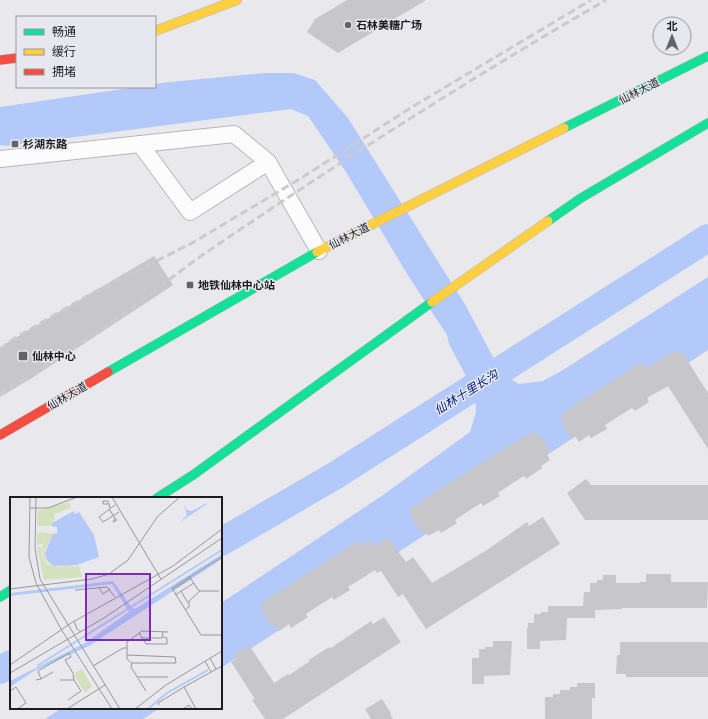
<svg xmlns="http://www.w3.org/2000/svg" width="708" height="719" font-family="Poppins,'Noto Sans SC',sans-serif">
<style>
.water{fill:#b2c9f9}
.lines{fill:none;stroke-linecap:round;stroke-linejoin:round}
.river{stroke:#b2c9f9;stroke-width:28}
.building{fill:#c7c7cb}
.street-casing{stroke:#b6b7ba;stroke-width:18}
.fast-casing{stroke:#b6b7ba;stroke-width:10}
.slow-casing{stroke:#b6b7ba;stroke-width:10}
.jam-casing{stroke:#b6b7ba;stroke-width:10}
.street{stroke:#fcfcfc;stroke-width:16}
.fast{stroke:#16e098;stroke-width:9}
.slow{stroke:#ffcf43;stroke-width:9}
.jam{stroke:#f24e42;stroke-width:9}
.rail{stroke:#cbcbcc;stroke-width:3;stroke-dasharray:8 4;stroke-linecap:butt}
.poi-dot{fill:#646468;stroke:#e7e8ef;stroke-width:1.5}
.labels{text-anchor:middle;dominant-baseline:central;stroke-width:3;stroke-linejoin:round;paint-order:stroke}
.poi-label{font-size:11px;font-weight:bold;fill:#1d1d20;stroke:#e7e8ef;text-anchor:start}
.street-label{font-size:11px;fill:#1d1d20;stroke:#e7e8ef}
.water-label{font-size:12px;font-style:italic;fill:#021c79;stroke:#e7e8ef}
.inset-river{fill:none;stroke:#b2c9f9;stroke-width:2}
.inset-road{fill:none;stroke:#97979b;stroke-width:1}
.view{fill:#7b2cbf;fill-opacity:0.15;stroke:#7b2cbf;stroke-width:2}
.inset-edge{fill:none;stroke:#1d1d20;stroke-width:2}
</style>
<rect width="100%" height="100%" fill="#e9e9ed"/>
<g class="water">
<path d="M265 73H293L315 80 348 118 466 306 502 374 519 384 543 381 563 370 708 277V350L221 668V603L383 495 470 432 476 412 475 393 449 344 447 335 409 277 346 172 308 116 291 109 6 146 0 145V107L136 87H155V84L170 82Z"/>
<path d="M62 708H160L143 719H45Z"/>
</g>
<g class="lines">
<g class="river">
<path d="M221 542 336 475 708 238"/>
<path d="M0 670 11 664"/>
</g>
</g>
<g class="building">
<path d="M347 0H426L338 53 307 32 315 19Z"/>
<path d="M154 256 173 285 32 378 0 397V347Z"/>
<path d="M676 350 679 354 682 352 708 393V449L668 386 647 398 649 402 635 411 632 408 605 425 607 429 591 438 589 435 579 442 575 436 571 438 561 423 564 421 560 416 580 401 634 367 642 363 646 369Z"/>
<path d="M535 431 538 437 541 436 551 452 547 454 550 460 541 466 542 468 526 479 524 476 514 482 498 493 500 496 483 506 481 503 455 520 457 523 441 533 439 530 428 536 425 531 421 533 411 518 413 516 409 510 435 492 526 435 527 436Z"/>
<path d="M586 479 591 485H708V520H585L567 493Z"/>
<path d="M543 517 560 544 426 629 403 594 398 597 381 571 377 573 375 570 348 587 350 590 334 600 332 597 306 614 308 617 291 628 289 624 279 631 275 625 272 627 262 612 264 610 260 605 267 599 358 541 361 545 369 540 373 546 387 537 406 562 413 557 432 583 487 550 527 522 529 526Z"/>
<path d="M646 574H671V582H708L707 608H622V609L595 610V618H567L566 640 540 641V649H527V628H528V623H534V614H541V612H548V606H583L584 592H590V583H597V580H603V575H616V583H640V582H646Z"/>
<path d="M384 617 401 642 283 719H265L252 700 255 699 231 662 236 659 234 655 249 645 274 683 288 674 289 675 310 661 309 660 326 649 330 647 331 648 371 621 373 624Z"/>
<path d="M493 641H512L510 675 484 676V684H472V658H479V649H485V647H493Z"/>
<path d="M620 642H706L708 643V677H626V674H616L617 655H620Z"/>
<path d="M577 683H595V698H592V719H545V697H553V694H560V690H570V687H577Z"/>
<path d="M382 699 391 713 390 714 393 719H371L365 709Z"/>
</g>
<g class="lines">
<g class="street-casing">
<g id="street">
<path d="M140 144 190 212 268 162"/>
<path d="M0 159 234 134 268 162 319 251"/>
</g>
</g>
<g class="fast-casing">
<g id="fast">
<path d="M564 128 708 56"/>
<path d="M548 221 581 198 708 123"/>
<path d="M108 372 317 252"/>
<path d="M157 498 193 475 432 302"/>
<path d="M0 597 11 590"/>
</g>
</g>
<g class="slow-casing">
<g id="slow">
<path d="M155 31 237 0"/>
<path d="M317 252 564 128"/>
<path d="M432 302 548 221"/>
</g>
</g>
<g class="jam-casing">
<g id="jam">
<path d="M0 60 17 58"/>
<path d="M0 435 108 372"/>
</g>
</g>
<use href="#street" class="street"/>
<use href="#fast" class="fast"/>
<use href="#slow" class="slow"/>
<use href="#jam" class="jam"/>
<g class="rail">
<path d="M0 349 15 338 87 296 192 243 303 177 412 107 591 0"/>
<path d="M0 394C41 369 82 343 122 315 152 294 180 270 210 250 339 162 471 78 606 0"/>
</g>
</g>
<g class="poi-dot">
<circle cx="348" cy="25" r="4"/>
<rect x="11" y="140" width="8" height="8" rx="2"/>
<rect x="186" y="281" width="8" height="8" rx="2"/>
<rect x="18" y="351" width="10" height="10" rx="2"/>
</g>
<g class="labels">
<g class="poi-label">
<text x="356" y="25">石林美糖广场</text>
<text x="23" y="144">杉湖东路</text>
<text x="198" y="285">地铁仙林中心站</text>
<text x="32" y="356">仙林中心</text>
</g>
<g class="street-label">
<text transform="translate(639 91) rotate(-27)">仙林大道</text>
<text transform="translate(349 236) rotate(-27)">仙林大道</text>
<text transform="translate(67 396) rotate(-30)">仙林大道</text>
</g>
<g class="water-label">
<text transform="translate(466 392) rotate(-32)">仙林十里长沟</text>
</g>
</g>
<g transform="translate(10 497)">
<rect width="212" height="212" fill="#e9e9ed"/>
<path d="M59 5 61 11 44 17 45 22 40 29H27L28 14ZM32 35 35 36 33 47 27 48V36ZM35 36 43 37 34 55 37 65 47 70 68 68 57 71 69 69 72 80 34 83 27 50H32L31 58 35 66 43 70 52 71 43 70 34 63 32 55ZM72 172 82 189 75 196 65 180V176Z" fill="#d4e1bd"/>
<path d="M197 6V7L170 25 177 18 174 8 177 13 182 14ZM64 14 65 17 69 15 84 38 89 60 67 68 44 69 37 63 35 56 43 37 47 36V30L41 29 42 26ZM212 57V62L79 149 24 174 0 190V184L75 146 119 115 102 87 0 99V96L103 84 122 111 125 112Z" fill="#b2c9f9"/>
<path class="inset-river" d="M27 169 212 53M138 212 157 196 198 173"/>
<path class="inset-road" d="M20 0 19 60 26 86 51 132 102 212M26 0 25 51 30 82 110 212M102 0 151 82M98 7H93V4H98L100 11M105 8 89 20 93 25 109 15M20 11H38L67 0M99 12 105 21 103 25 107 23 105 21M212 60 162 91 191 138H212M179 79 189 94H209M89 91 93 97 100 92M0 92 82 82 99 77 118 63 148 19 170 0M65 93 97 90 105 100M162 93 181 81M171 94 178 106M165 98 184 86M175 113 179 110V104L190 94M64 124 67 132 71 135M129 136 132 141H152L153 135M132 141 136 147H157V141L153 140M117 145 132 134 158 135M117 158 165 160 166 166H122L117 162V151M200 161 206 172M195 164 201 175M122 166 121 170 136 194M0 168 61 126 163 69 212 32M83 169 113 151H117V145M0 176 94 121 212 41M128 180H158M31 182 43 175M26 183 31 182 28 174 59 156 61 160 55 163 63 176 64 183M50 183H64L71 194 58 203M0 194 6 190 16 206 7 212M149 208 148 206 174 190M57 212 95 188M125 212 156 188 212 154M173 212 179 208 182 212M186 212 174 190 212 169"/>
<path class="view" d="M76 77H140V143H76Z"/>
<rect width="212" height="212" class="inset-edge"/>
</g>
<rect x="16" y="16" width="140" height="72" fill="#e7e8ef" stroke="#96979c"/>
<rect x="24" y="29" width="20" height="6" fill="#16e098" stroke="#96979c"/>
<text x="52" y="36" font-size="12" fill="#1d1d20">畅通</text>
<rect x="24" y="49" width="20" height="6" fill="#ffcf43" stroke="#96979c"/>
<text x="52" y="56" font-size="12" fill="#1d1d20">缓行</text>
<rect x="24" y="69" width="20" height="6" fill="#f24e42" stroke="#96979c"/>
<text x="52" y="76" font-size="12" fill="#1d1d20">拥堵</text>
<g transform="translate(672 36)"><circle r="19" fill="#e7e8ef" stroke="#96979c"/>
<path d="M0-3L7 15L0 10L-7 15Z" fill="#646468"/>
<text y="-6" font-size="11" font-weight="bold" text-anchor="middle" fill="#1d1d20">北</text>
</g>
</svg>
